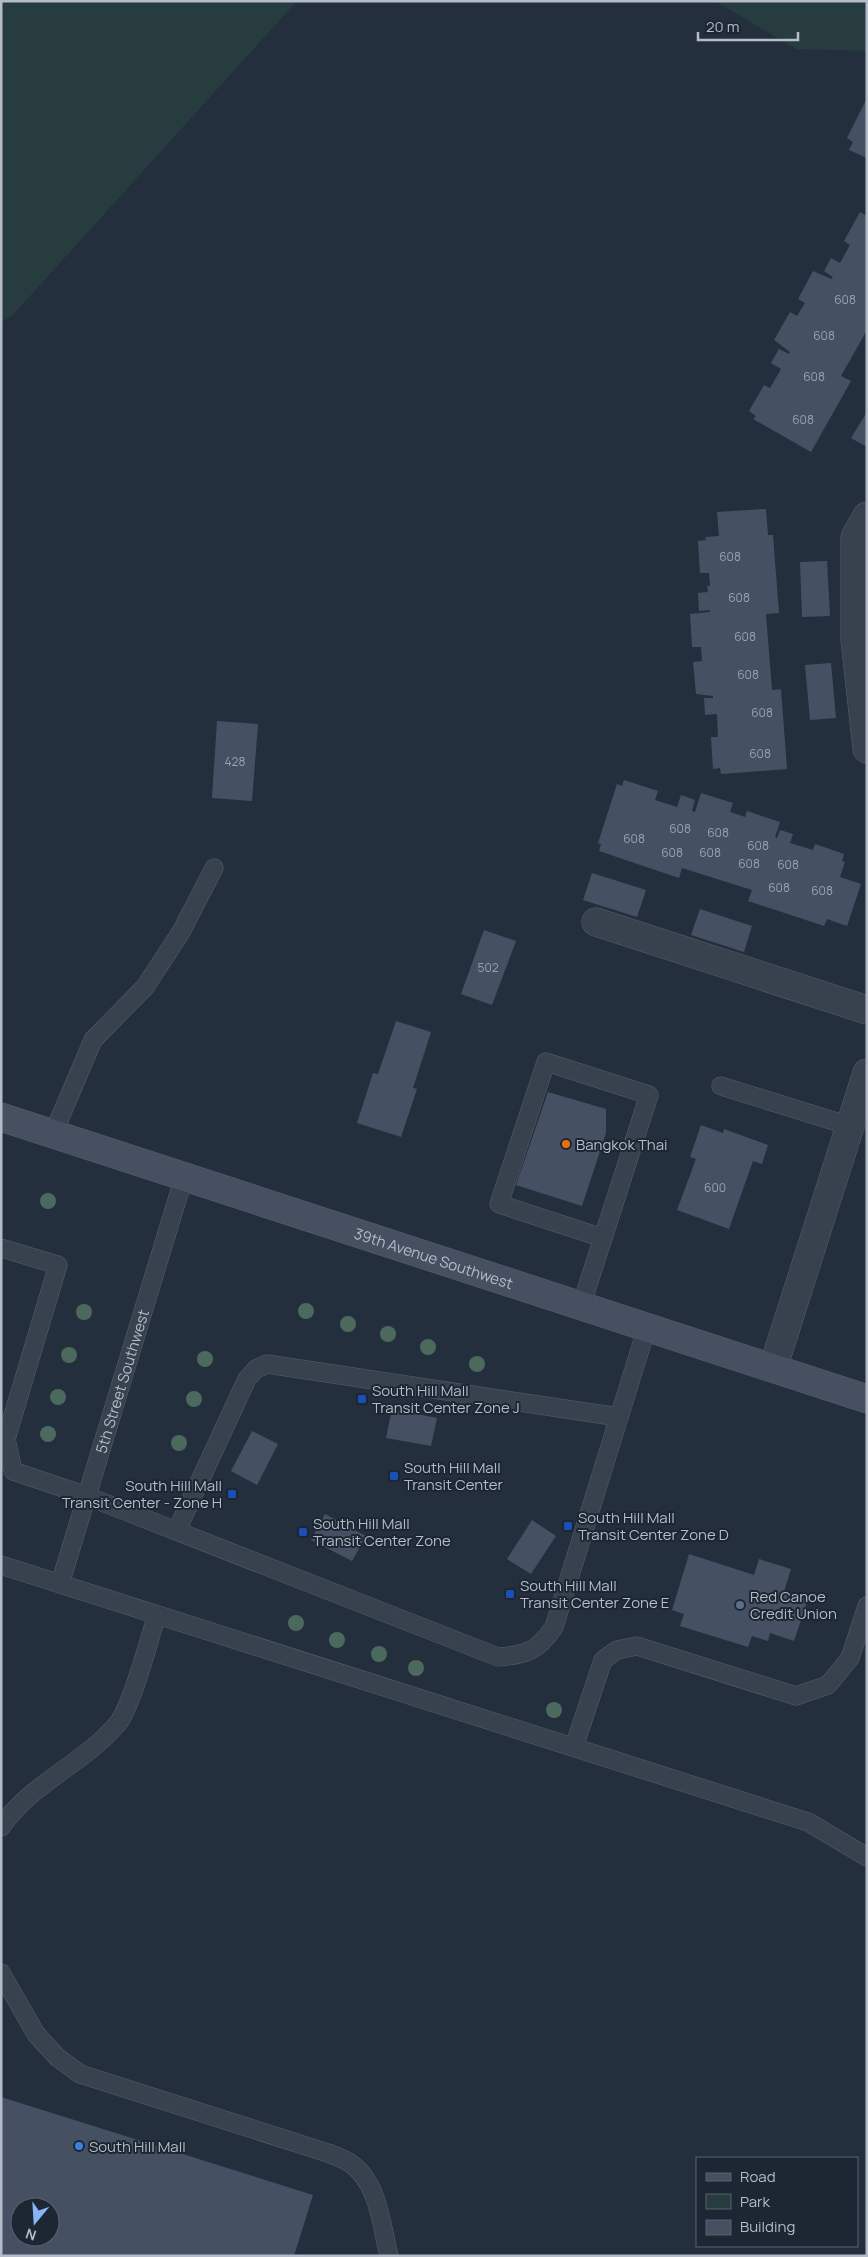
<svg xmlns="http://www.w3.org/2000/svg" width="868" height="2257" font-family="Manrope,sans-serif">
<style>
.green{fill:#263c3f}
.building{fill:#455162;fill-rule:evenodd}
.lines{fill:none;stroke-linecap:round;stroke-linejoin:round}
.service-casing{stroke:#565f6c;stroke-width:19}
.minor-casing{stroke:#565f6c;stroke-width:29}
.secondary-casing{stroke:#565f6c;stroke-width:29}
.service{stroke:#38414e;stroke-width:18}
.minor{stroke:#38414e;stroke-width:28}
.secondary{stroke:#465061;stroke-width:28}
.tree{fill:#4b6a5d}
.food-dot{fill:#e8710a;stroke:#1d2633;stroke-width:2}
.transit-dot{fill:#1a4fb4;stroke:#1d2633;stroke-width:2}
.service-dot{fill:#5c6f8a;stroke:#1d2633;stroke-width:2}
.shop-dot{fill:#3f7fe0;stroke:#1d2633;stroke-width:2}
.labels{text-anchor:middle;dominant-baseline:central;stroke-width:4;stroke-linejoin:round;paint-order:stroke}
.number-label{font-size:12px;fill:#98a1af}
.poi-label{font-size:15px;fill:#b4bcc9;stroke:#1d2633;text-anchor:start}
.street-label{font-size:15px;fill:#b4bcc9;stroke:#1d2633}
</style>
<rect width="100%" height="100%" fill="#242f3e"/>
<g class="green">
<path d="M1 1H297L12 316 1 322Z"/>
<path d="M715 1H867V51L796 49Z"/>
</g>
<g class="building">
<path d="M867 98V158L849 150 853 142 847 138Z"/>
<path d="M860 212 867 216V330L841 376 851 381 811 452 753 419 756 416 749 411 764 385 770 388 781 369 771 363 779 349 789 354 790 352 774 340 790 312 797 316 805 303 798 299 813 271 831 279 833 277 824 271 831 258 840 263 850 245 844 241Z"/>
<path d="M867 412V447L851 438Z"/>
<path d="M766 509 768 535H773L779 613 766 614 772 690 781 689 787 769 721 774 720 768 713 769 711 737H718L717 714 705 715 704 698H713V696L696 694 693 662 702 661 701 647H692L690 614 710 612V610L699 611 698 593 708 592 707 586H710L709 573H700L698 541 706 540 705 537 719 536 717 512Z"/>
<path d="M827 561 830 616 802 617 800 562Z"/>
<path d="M831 663 836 718 810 720 805 665Z"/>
<path d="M217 721 258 724 252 801 212 798Z"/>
<path d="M624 780 658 791 655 800 677 807 681 795 695 800 692 811 695 812 701 793 733 803 730 812 745 817 747 811 780 822 775 837 777 838 780 830 793 834 790 843 813 850 815 844 844 854 842 861 845 862 840 877 861 884 847 926 827 919 824 926 748 901 752 890 682 868 679 878 599 851 601 844 598 843 617 784 622 786Z"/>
<path d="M592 873 646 890 637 917 583 900Z"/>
<path d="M700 909 752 926 744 952 691 935Z"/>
<path d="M484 930 516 941 492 1005 461 994Z"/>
<path d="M396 1021 431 1032 413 1088 417 1089 401 1137 357 1123 373 1073 378 1074Z"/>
<path d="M548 1092 606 1109V1133L582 1206 516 1185Z"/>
<path d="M701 1125 723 1133 724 1129 768 1145 762 1164 753 1161 729 1229 677 1210 696 1159 690 1157Z"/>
<path d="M392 1409 437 1418 431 1446 386 1438Z"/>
<path d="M252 1431 278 1444 257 1485 231 1471Z"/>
<path d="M325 1514 366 1536 352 1561 311 1540Z"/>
<path d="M532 1520 556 1536 531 1574 507 1559Z"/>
<path d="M689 1554 754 1575 759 1559 791 1569 784 1592 808 1599 794 1641 770 1633 768 1641 752 1636 748 1647 680 1626 684 1614 672 1610Z"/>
<path d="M1 2097 313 2195 294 2256H1ZM20 2207H50V2237H20Z"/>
</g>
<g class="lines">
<g class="service-casing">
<g id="service">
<path d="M546 1062 649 1095 603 1238 499 1204Z"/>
<path d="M721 1086 850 1126"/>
<path d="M53 1134 93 1040 145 987 181 932 214 868"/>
<path d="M1 1248 58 1265 6 1439 1 1438"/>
<path d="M581 1306 603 1238"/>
<path d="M6 1439 13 1471 87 1496 498 1657C526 1655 538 1651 554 1627L647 1327"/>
<path d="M177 1530 247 1379 256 1369 267 1364 619 1417"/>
<path d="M1 1565 808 1822 867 1857"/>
<path id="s1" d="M60 1584 184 1177"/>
<path d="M574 1747 603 1660 617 1650 637 1646 796 1696 828 1685 850 1658 867 1606"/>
<path d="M1 1827C32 1782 84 1764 118 1723 132 1706 149 1639 157 1615"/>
<path d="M1 1973 36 2034 57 2057 80 2074 328 2153C336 2156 344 2159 350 2163 379 2183 381 2224 389 2256"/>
</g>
</g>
<g class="minor-casing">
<g id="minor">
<path d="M867 516 855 537V640L867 749"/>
<path d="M596 922 867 1010"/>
<path d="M773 1368 867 1073"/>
</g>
</g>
<g class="secondary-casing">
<g id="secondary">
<path id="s2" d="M1 1117 867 1399"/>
</g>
</g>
<use href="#service" class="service"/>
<use href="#minor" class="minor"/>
<use href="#secondary" class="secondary"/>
</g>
<g class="tree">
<circle cx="48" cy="1201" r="8"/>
<circle cx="306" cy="1311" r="8"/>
<circle cx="84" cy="1312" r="8"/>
<circle cx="348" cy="1324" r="8"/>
<circle cx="388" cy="1334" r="8"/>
<circle cx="428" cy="1347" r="8"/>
<circle cx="69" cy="1355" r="8"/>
<circle cx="205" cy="1359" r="8"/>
<circle cx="477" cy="1364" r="8"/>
<circle cx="58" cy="1397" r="8"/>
<circle cx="194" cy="1399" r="8"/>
<circle cx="48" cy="1434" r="8"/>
<circle cx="179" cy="1443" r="8"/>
<circle cx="296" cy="1623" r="8"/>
<circle cx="337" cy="1640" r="8"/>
<circle cx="379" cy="1654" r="8"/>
<circle cx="416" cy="1668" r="8"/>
<circle cx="554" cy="1710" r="8"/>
</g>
<circle class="food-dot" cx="566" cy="1144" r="5"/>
<g class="transit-dot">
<rect x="357" y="1394" width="10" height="10" rx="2.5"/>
<rect x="389" y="1471" width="10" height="10" rx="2.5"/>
<rect x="227" y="1489" width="10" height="10" rx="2.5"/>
<rect x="563" y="1521" width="10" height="10" rx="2.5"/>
<rect x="298" y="1527" width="10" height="10" rx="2.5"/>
<rect x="505" y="1589" width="10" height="10" rx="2.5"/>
</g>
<circle class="service-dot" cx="740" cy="1605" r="5"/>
<circle class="shop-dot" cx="79" cy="2146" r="5"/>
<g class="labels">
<g class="number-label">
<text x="845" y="299">608</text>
<text x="824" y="335">608</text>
<text x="814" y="376">608</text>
<text x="803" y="419">608</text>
<text x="730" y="556">608</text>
<text x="739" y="597">608</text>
<text x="745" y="636">608</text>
<text x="748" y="674">608</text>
<text x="762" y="712">608</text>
<text x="760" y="753">608</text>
<text x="235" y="761">428</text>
<text x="680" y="828">608</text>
<text x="718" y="832">608</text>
<text x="634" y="838">608</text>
<text x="758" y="845">608</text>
<text x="672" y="852">608</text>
<text x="710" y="852">608</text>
<text x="749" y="863">608</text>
<text x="788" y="864">608</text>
<text x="779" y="887">608</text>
<text x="822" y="890">608</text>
<text x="488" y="967">502</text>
<text x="715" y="1187">600</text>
</g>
<g class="poi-label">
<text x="576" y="1144">Bangkok Thai</text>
<text x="372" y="1390">South Hill Mall<tspan x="372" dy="17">Transit Center Zone J</tspan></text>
<text x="404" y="1467">South Hill Mall<tspan x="404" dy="17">Transit Center</tspan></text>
<text x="222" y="1485" text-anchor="end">South Hill Mall<tspan x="222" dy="17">Transit Center - Zone H</tspan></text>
<text x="578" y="1517">South Hill Mall<tspan x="578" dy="17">Transit Center Zone D</tspan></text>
<text x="313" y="1523">South Hill Mall<tspan x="313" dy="17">Transit Center Zone</tspan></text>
<text x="520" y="1585">South Hill Mall<tspan x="520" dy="17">Transit Center Zone E</tspan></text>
<text x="750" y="1596">Red Canoe<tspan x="750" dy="17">Credit Union</tspan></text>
<text x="89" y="2146">South Hill Mall</text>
</g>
<g class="street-label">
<text stroke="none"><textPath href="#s2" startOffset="455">39th Avenue Southwest</textPath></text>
<text stroke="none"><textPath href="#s1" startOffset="212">5th Street Southwest</textPath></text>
</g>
</g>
<rect width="868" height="2257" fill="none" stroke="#b4bcc9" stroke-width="5"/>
<rect x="696" y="2157" width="162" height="90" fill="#1d2633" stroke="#59626f"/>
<rect x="706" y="2173" width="25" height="8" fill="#465061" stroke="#59626f"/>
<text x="740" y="2182" font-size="15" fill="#b4bcc9">Road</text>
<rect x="706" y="2194" width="25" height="15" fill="#263c3f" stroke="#59626f"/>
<text x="740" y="2207" font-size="15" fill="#b4bcc9">Park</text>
<rect x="706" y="2220" width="25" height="15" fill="#455162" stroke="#59626f"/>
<text x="740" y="2232" font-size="15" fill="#b4bcc9">Building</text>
<g transform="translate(35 2222) rotate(198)"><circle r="24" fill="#1d2633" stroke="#59626f"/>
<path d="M0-4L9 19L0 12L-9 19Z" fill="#8ab4f8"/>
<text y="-8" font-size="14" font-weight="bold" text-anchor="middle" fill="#b4bcc9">N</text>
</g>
<path d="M698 32v8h100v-8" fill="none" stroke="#b4bcc9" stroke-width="2.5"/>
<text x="706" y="32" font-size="15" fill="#b4bcc9" stroke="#1d2633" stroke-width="4" paint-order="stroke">20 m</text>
</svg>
